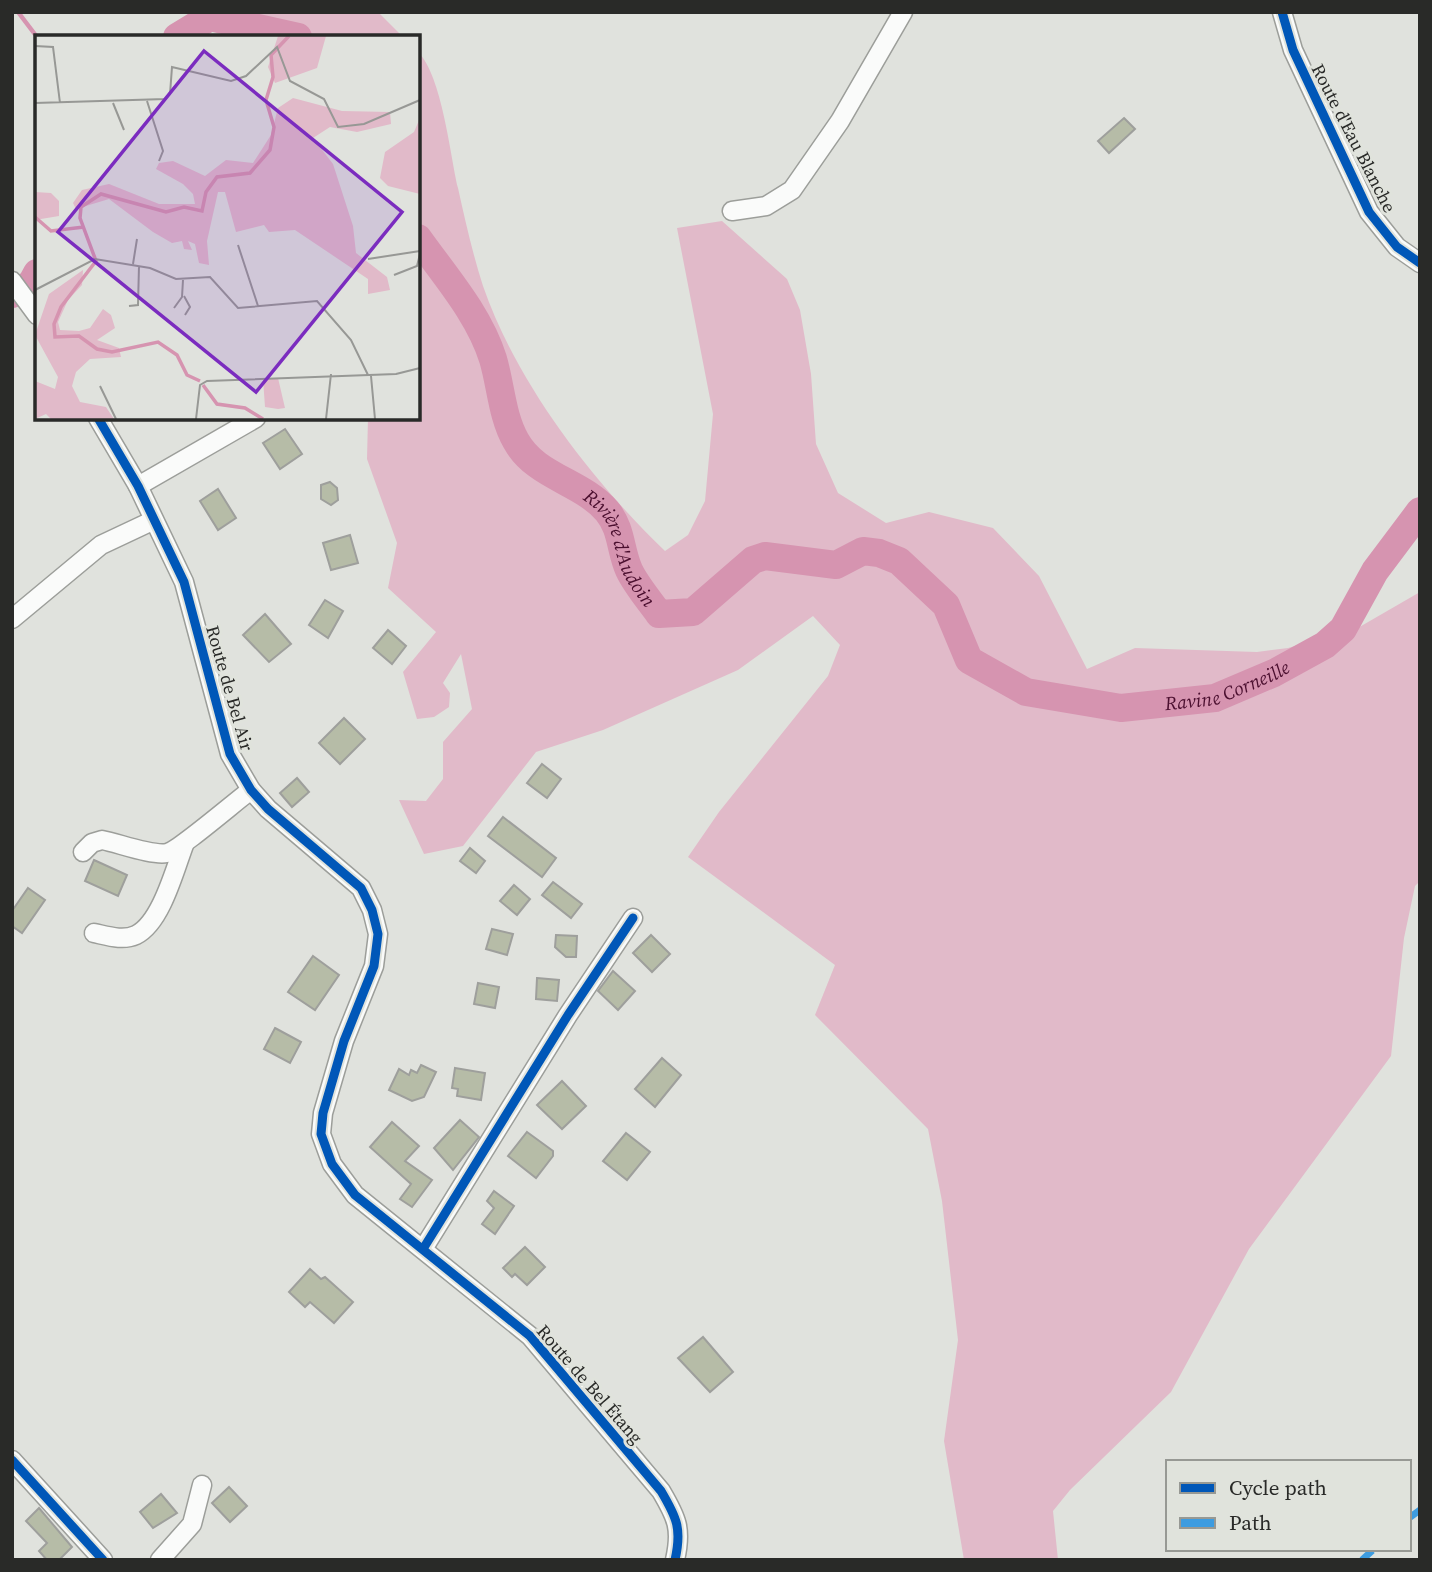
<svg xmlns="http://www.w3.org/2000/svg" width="1432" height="1572" font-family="'Source Serif 4',serif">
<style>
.green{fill:#e1bac9}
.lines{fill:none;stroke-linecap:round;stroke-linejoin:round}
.stream{stroke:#d694b0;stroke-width:4.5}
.river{stroke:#d694b0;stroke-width:28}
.building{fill:#b6bca7;stroke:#9e9f9c;stroke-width:2}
.minor-casing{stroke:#9c9e9a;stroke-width:21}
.minor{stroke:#fafbfa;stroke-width:18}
.quiet{stroke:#3d9ce0;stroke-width:7;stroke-dasharray:14 7;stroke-linecap:butt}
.cycleway-casing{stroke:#e0e3dc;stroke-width:13}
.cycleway{stroke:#0057b8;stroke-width:9}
.labels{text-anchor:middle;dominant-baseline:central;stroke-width:6;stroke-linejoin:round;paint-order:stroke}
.street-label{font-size:18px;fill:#292a28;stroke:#e0e3dc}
.water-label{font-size:19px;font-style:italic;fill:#4b0f2f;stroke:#e0e3dc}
.inset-river{fill:none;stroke:#d694b0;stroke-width:3.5}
.inset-road{fill:none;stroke:#979895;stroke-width:2}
.view{fill:#7b2cbf;fill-opacity:0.15;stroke:#7b2cbf;stroke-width:3.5}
.inset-edge{fill:none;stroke:#292a28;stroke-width:3.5}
</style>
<rect width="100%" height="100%" fill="#e0e2dd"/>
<g class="green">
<path d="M205 12H378L403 37H244Z"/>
<path d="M418 52C442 76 450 154 458 188 465 220 473 255 483 286 516 382 592 481 665 551L688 535 705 501 713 414 677 228 722 221 787 279 800 310 811 374 816 444 838 493 886 523 929 512 993 528 1039 576 1087 669 1135 648 1257 652 1288 648 1356 629 1420 592V881L1415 886 1404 938 1391 1056 1249 1249 1171 1392 1070 1490 1053 1511 1058 1560H964L944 1441 958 1340 942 1201 928 1129 815 1015 835 965 688 857 719 812 828 676 840 645 813 616 738 670 603 730 536 752 463 846 424 854 399 800 426 801 443 779V742L472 709 461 654 443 683 450 693 449 707 434 717 417 719 403 672 436 632 388 588 397 543 367 459 368 418H418Z"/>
</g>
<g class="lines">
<path class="stream" d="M18 12 37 37"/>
<g class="river">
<path d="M177 37 210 17 298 37"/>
<path id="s1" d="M418 238C445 276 479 314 493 359 501 386 502 417 516 441 536 477 581 481 607 511 622 529 620 550 629 570 636 585 649 600 659 614L693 612 753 560 765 556 836 565 863 551 879 553 899 561 946 605 969 660 1026 692 1121 708 1215 698 1274 673 1325 645 1343 629 1375 571 1420 511"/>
<path d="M12 294 31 284 37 273"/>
</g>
</g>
<g class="building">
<path d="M1124 118 1135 129 1109 153 1098 141Z"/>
<path d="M285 429 302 454 280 469 263 443Z"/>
<path d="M330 482 337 488 338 500 331 505 321 499V485Z"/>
<path d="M218 489 236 518 218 530 200 501Z"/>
<path d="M350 535 358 563 331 570 323 543Z"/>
<path d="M325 600 343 611 328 638 309 625Z"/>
<path d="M265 614 291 644 269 662 243 635Z"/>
<path d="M388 630 406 646 392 664 373 648Z"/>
<path d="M344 718 365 739 340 764 319 743Z"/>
<path d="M542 764 561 779 547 798 527 783Z"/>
<path d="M297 778 309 792 292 807 280 793Z"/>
<path d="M503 817 556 858 542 877 488 836Z"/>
<path d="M470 848 485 861 476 873 460 861Z"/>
<path d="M94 860 127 875 118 896 85 881Z"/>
<path d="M553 882 582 904 571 918 542 895Z"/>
<path d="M514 885 530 899 517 915 500 901Z"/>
<path d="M28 888 45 900 22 933 12 926V911Z"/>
<path d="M492 929 513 934 507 955 486 949Z"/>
<path d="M556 935 577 936 576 957H566L555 947Z"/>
<path d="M651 935 670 954 652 972 633 953Z"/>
<path d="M313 956 339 975 315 1010 288 992Z"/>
<path d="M613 971 635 991 618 1010 598 991Z"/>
<path d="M537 978 559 980 557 1001 536 999Z"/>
<path d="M478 983 499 987 495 1008 474 1004Z"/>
<path d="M275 1028 301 1042 290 1063 264 1049Z"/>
<path d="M662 1058 681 1075 655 1107 635 1089Z"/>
<path d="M421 1065 436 1072 424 1097 412 1101 389 1090 399 1069 409 1075 411 1070 417 1073Z"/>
<path d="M455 1068 485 1073 481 1100 457 1096 458 1089 452 1088Z"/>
<path d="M562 1081 586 1106 562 1129 537 1105Z"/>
<path d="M460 1120 479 1137 453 1170 434 1148Z"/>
<path d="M392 1122 419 1146 405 1161 432 1180 412 1207 400 1199 411 1184 370 1147Z"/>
<path d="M527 1132 553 1151V1156L536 1178 508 1156Z"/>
<path d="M626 1133 650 1152 627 1180 603 1161Z"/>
<path d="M494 1191 514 1206 495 1234 482 1224 494 1208 487 1201Z"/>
<path d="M525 1247 545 1267 527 1285 515 1274 512 1277 503 1268Z"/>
<path d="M310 1269 321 1279 325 1277 353 1302 334 1323 310 1302 305 1307 289 1292Z"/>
<path d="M703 1337 733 1372 710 1392 678 1358Z"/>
<path d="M229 1487 247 1506 230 1522 212 1503Z"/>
<path d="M161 1494 177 1513 153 1528 140 1512Z"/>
<path d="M39 1508 72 1547 59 1560H47L39 1551 47 1543 26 1521Z"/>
</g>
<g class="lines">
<g class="minor-casing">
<g id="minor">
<path d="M1282 12 1293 50 1369 212 1397 247 1420 263"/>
<path d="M732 211 766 206 792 190 840 121 903 12"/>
<path d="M12 281 37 315"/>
<path d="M98 418 138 486 184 582 230 754 251 790 268 809 361 888 372 910 378 934 374 966 344 1041 323 1113 321 1134 332 1164 355 1195 530 1336 661 1491C677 1518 682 1529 675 1560"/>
<path d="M138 486 256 418"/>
<path d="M12 619 101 545 152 521"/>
<path d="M83 852 92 843 102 840C118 843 152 856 167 853 178 851 236 801 251 790"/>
<path d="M94 933C108 936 123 941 136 935 161 923 175 869 184 845"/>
<path d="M423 1249 568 1015 633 918"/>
<path d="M12 1460 103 1560"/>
<path d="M160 1560 192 1524 202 1485"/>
</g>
</g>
<use href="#minor" class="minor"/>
<g class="quiet">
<path d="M1409 1518 1420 1510"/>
<path d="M1362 1560 1374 1549"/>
</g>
<g class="cycleway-casing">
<g id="cycleway">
<path d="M1282 12 1293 50 1369 212 1397 247 1420 263"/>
<path d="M98 418 138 486 184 582 230 754 251 790 268 809 361 888 372 910 378 934 374 966 344 1041 323 1113 321 1134 332 1164 355 1195 530 1336 661 1491C677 1518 682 1529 675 1560"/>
<path d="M423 1249 568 1015 633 918"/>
<path d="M12 1460 103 1560"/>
</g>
</g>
<use href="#cycleway" class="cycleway"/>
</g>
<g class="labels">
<g class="street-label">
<text transform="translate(1354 138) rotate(63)">Route d'Eau Blanche</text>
<text transform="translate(230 688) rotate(74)">Route de Bel Air</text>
<text transform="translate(590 1384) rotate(49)">Route de Bel Étang</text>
</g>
<g class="water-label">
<text stroke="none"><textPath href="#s1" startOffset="383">Rivière d'Audoin</textPath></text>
<text stroke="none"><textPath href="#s1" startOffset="1122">Ravine Corneille</textPath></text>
</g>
</g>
<g transform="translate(35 35)">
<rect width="385" height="385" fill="#e0e2dd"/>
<path d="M243 1H291L282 33 240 48 233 32ZM258 63 307 76 355 77 356 89 322 97 295 92 278 103 298 129 318 191 321 218 352 242 355 255 333 259V244L260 195 234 197 229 190 201 197 190 157H183L172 206 174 230 164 228 160 209 153 206 157 215 149 214 147 206 137 208 118 197 74 164 41 174 38 168 47 155 74 149 124 169H160L158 159 148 149 121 134 124 128 138 126 170 141 191 125 218 128 236 100 243 73ZM385 83V159L353 151 345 143 350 117 379 97ZM0 157 16 158 24 166V181L0 185ZM48 235 47 250 33 265 23 287 25 295 44 296 55 293 68 274 76 280 80 293 62 305 84 313 86 322 55 324 41 337 37 351 45 367 71 372 79 384H16L11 379 0 384V346L20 354 23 342 0 300 14 259ZM243 343 250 373 243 374 230 372 228 344Z" fill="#e1bac9"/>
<path class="inset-river" d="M0 182 16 196 49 192M165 346 152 340 142 320 123 307 77 317 62 314 44 301 20 302 19 289 26 272 61 226 45 183 46 172 66 159 131 177 149 172 167 176 171 157 182 142 215 138 235 115 239 92 231 65 238 42 236 20 254 1M168 350 182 369 210 373 228 384"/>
<path class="inset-road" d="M0 11 18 12 25 68M112 66 128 116 124 126M0 68 130 64 135 59 137 32 196 46 211 41 242 12 255 46 289 64 303 92 329 89 385 65M78 68 89 95M203 210 223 271M333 224 385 216M98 229 102 204M359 240 382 231 385 219M0 255 60 224 115 233 141 244 175 242 203 273 282 266 316 305 333 340M149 261 155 272 150 280M94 271 103 270 104 231M139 273 147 262 148 245M336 341 340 384M65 351 81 384M161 384 165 350 172 346 361 339 385 333M291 384 296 339"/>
<path class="view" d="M169 16 367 177 221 357 23 197Z"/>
<rect width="385" height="385" class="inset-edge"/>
</g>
<rect width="1432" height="1572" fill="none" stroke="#292a28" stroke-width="28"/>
<rect x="1166" y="1460" width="245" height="91" fill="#e0e3dc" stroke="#979994" stroke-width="2"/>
<rect x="1180" y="1483" width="35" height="10" fill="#0057b8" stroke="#979994" stroke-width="2"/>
<text x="1229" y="1495" font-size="21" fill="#292a28">Cycle path</text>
<rect x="1180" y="1518" width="35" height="10" fill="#3d9ce0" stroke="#979994" stroke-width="2"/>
<text x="1229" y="1530" font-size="21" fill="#292a28">Path</text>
</svg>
